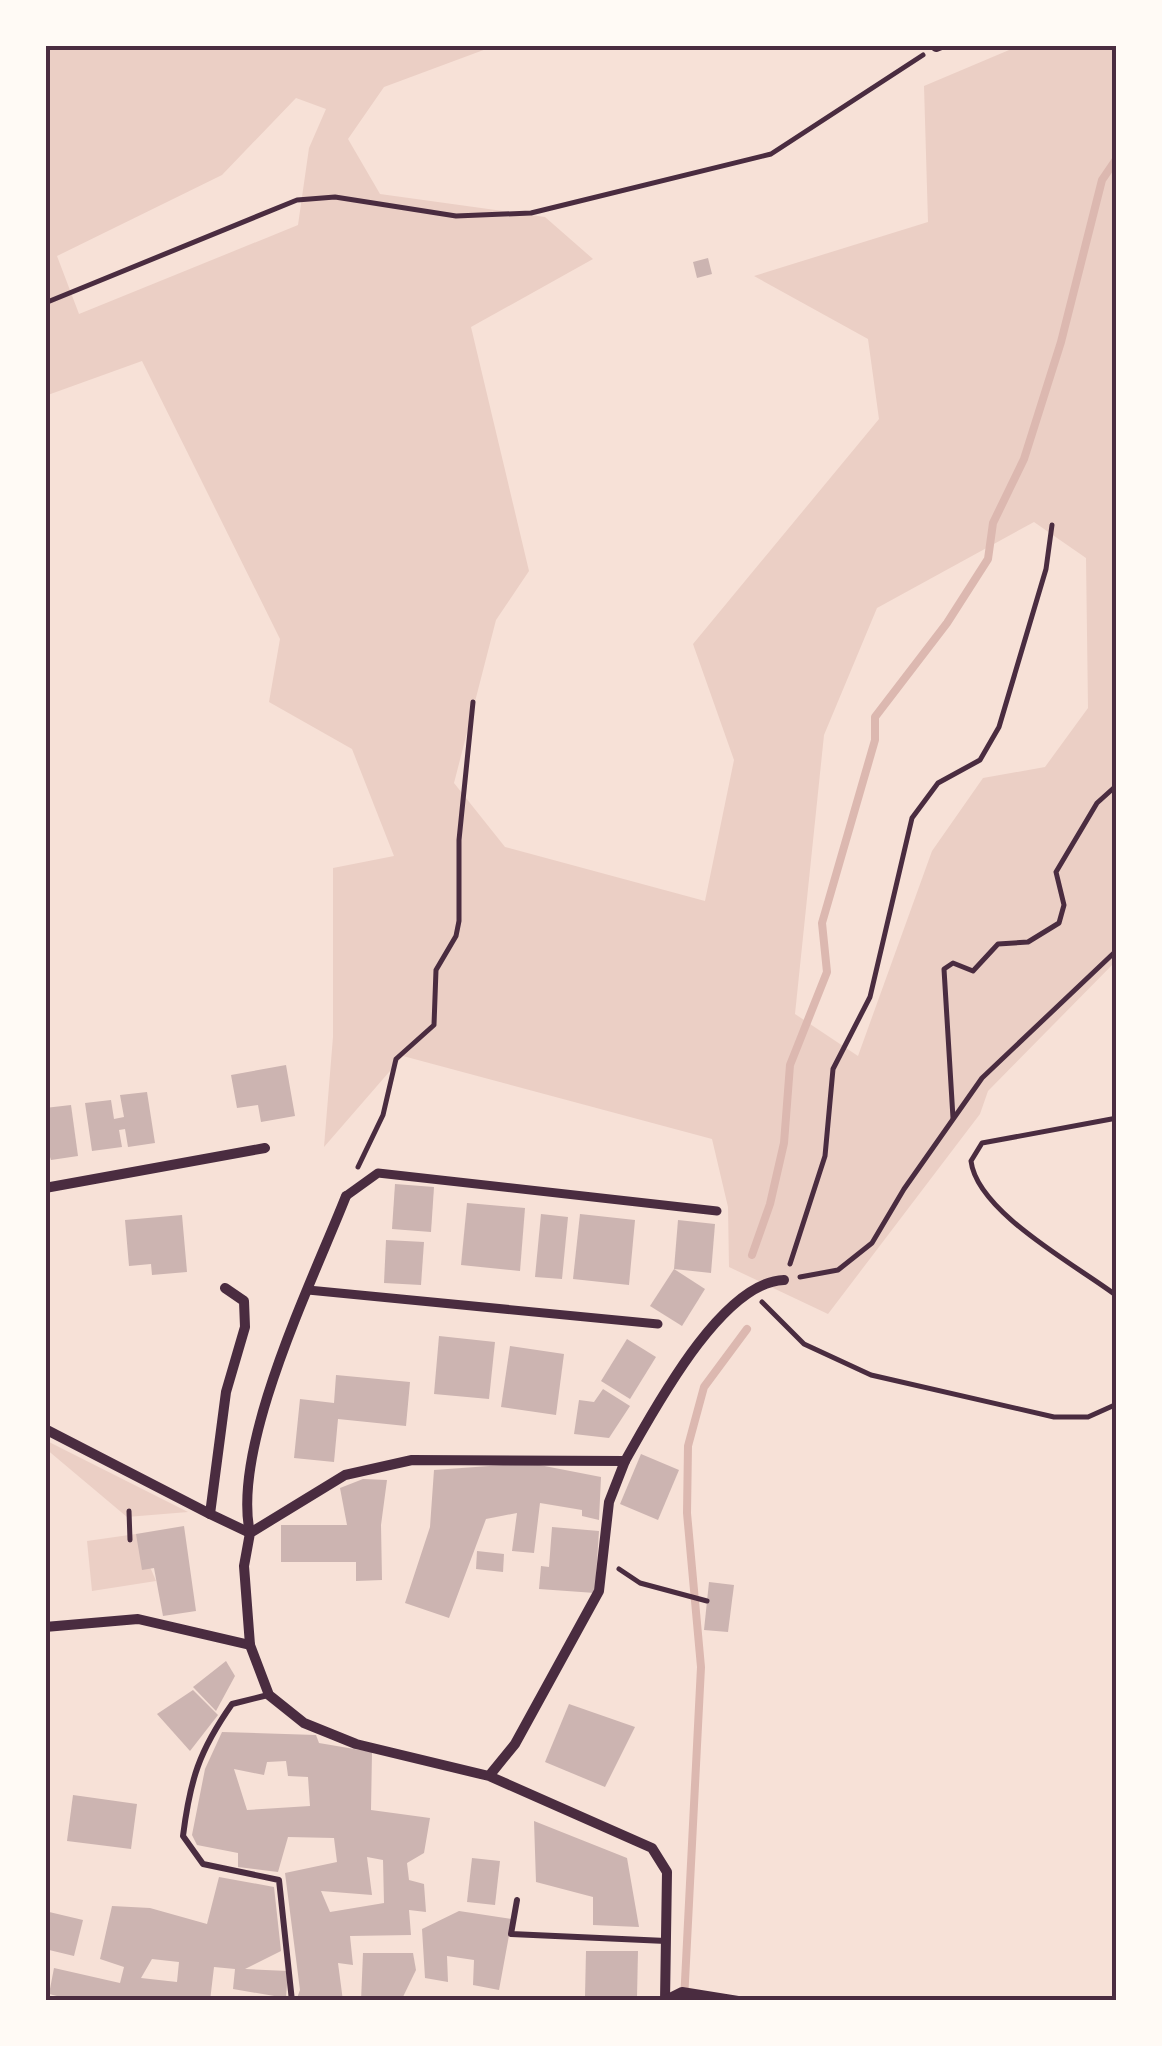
<svg xmlns="http://www.w3.org/2000/svg" width="1162" height="2046" font-family="Jost,sans-serif">
<style>
.green{fill:#ebcfc5;fill-rule:evenodd}
.lines{fill:none;stroke-linecap:round;stroke-linejoin:round}
.stream{stroke:#dcb8b0;stroke-width:8}
.building{fill:#ccb4b1;fill-rule:evenodd}
.path{stroke:#4a2c40;stroke-width:5}
.service{stroke:#4a2c40;stroke-width:6}
.pedestrian{stroke:#4a2c40;stroke-width:9}
.minor{stroke:#4a2c40;stroke-width:10}
.neatline{fill:none;stroke:#4a2c40;stroke-width:4}
</style>
<rect width="100%" height="100%" fill="#f7e1d7"/>
<g class="green">
<path d="M45 45H497L384 87 348 139 380 194 545 217 593 259 471 327 529 571 496 620 454 783 505 847 705 901 734 760 693 644 879 419 868 339 754 276 928 222 924 86 1021 45H1117V960L988 1091 980 1114 828 1314 729 1267 728 1207 712 1139 403 1056 324 1147 333 1037V868L394 856 352 749 269 702 280 639 142 361 45 396ZM296 98 326 109 309 148 298 225 79 314 57 256 222 175ZM1034 522 1086 558 1088 708 1045 767 983 778 932 851 858 1056 795 1014 824 735 877 608Z"/>
<path d="M45 1440 188 1512 127 1517 45 1448Z"/>
<path d="M136 1534 156 1581 92 1591 87 1541Z"/>
</g>
<g class="lines">
<g class="stream">
<path d="M752 1255 770 1204 784 1143 790 1065 827 972 822 923 875 740V717L947 623 988 559 993 523 1024 459 1061 342 1102 180 1117 158"/>
<path d="M684 2001 701 1667 687 1513 688 1446 704 1387 747 1329"/>
</g>
</g>
<g class="building">
<path d="M708 258 712 274 697 278 693 262Z"/>
<path d="M286 1065 295 1116 261 1122 258 1105 237 1108 231 1075Z"/>
<path d="M147 1092 155 1143 128 1147 125 1129 119 1130 122 1147 92 1151 85 1103 111 1100 114 1119 124 1117 120 1095Z"/>
<path d="M71 1105 78 1156 51 1160 45 1142V1108Z"/>
<path d="M395 1184 434 1187 431 1232 392 1229Z"/>
<path d="M467 1203 525 1208 520 1271 461 1265Z"/>
<path d="M541 1214 568 1217 562 1279 535 1277Z"/>
<path d="M580 1214 635 1220 629 1285 573 1279Z"/>
<path d="M182 1215 187 1272 152 1275 151 1264 129 1266 125 1220Z"/>
<path d="M678 1220 715 1224 711 1273 674 1269Z"/>
<path d="M386 1240 424 1242 421 1285 384 1283Z"/>
<path d="M674 1269 705 1289 682 1326 650 1306Z"/>
<path d="M439 1336 495 1342 489 1399 434 1394Z"/>
<path d="M627 1339 656 1357 630 1399 601 1381Z"/>
<path d="M510 1346 564 1354 556 1415 501 1407Z"/>
<path d="M336 1375 410 1382 406 1426 338 1419 334 1462 294 1458 300 1399 334 1403Z"/>
<path d="M603 1389 630 1406 609 1438 574 1434 579 1400 594 1402Z"/>
<path d="M641 1454 679 1470 658 1520 620 1504Z"/>
<path d="M529 1463 601 1477 599 1520 582 1516V1510L540 1503 534 1553 512 1551 517 1513 486 1519 449 1618 405 1603 430 1527 434 1470Z"/>
<path d="M363 1479 387 1480 381 1525 382 1580 356 1581V1562H281V1525H347L340 1488Z"/>
<path d="M184 1526 196 1611 163 1616 154 1568 142 1570 136 1534Z"/>
<path d="M552 1527 599 1531 595 1593 539 1589 541 1566 549 1567Z"/>
<path d="M477 1551 504 1554 503 1572 476 1569Z"/>
<path d="M709 1582 734 1585 728 1632 704 1630Z"/>
<path d="M226 1661 235 1676 216 1711 193 1687Z"/>
<path d="M193 1690 218 1715 190 1751 157 1714Z"/>
<path d="M569 1704 635 1727 605 1787 545 1762Z"/>
<path d="M222 1732 316 1735 319 1743 372 1752 371 1810 430 1818 424 1853 407 1863 409 1880 424 1884 426 1912 409 1910 411 1935 350 1936 353 1965 338 1963 343 2001H296L300 1990 285 1873 337 1862 334 1838 288 1837 278 1872 238 1867V1853L197 1845 192 1835 205 1769ZM286 1761 288 1776 308 1777 310 1806 247 1810 234 1769 264 1775 267 1762ZM367 1857 383 1860 384 1903 330 1912 321 1891 372 1895Z"/>
<path d="M73 1795 137 1804 131 1849 67 1841Z"/>
<path d="M534 1821 627 1858 639 1927 593 1925V1897L536 1882Z"/>
<path d="M472 1858 500 1861 495 1905 467 1902Z"/>
<path d="M219 1877 274 1887 281 1951 245 1969 288 1971 286 1998 233 1989 235 1969 214 1967 210 2001H77L49 1994 54 1968 120 1983 124 1967 100 1959 112 1906 150 1908 207 1924ZM152 1959 179 1962 177 1982 141 1978Z"/>
<path d="M45 1911 83 1920 74 1956 45 1949Z"/>
<path d="M459 1911 512 1919 499 1990 473 1985 474 1960 447 1956 448 1982 425 1978 422 1929Z"/>
<path d="M586 1951H638L637 1997 585 1996Z"/>
<path d="M363 1953H413L416 1970 401 2001H361Z"/>
</g>
<g class="lines">
<g class="path">
<path d="M45 303 297 200 335 197 456 216 531 213 771 154 923 55"/>
<path d="M953 1118 944 969 953 963 973 971 998 944 1028 942 1059 923 1064 905 1056 872 1097 803 1117 785"/>
<path d="M1117 1118 982 1143 971 1161C977 1212 1076 1265 1117 1296"/>
<path d="M358 1167 383 1115 396 1059 434 1025 436 970 456 936 459 921V840L473 702"/>
<path d="M790 1264 825 1156 833 1069 870 997 912 818 938 783 980 760 999 727 1046 569 1052 525"/>
<path d="M800 1277 838 1270 872 1243 904 1189 982 1078 1117 950"/>
<path d="M762 1302 804 1344 871 1375 1054 1417H1088L1117 1404"/>
<path d="M129 1511 130 1540"/>
<path d="M619 1569 640 1583 707 1601"/>
</g>
<g class="service">
<path d="M268 1695 232 1704C199 1751 190 1780 183 1836L203 1864 279 1880 292 2001"/>
<path d="M517 1900 511 1934 666 1941"/>
</g>
<g class="pedestrian">
<path d="M346 1196 378 1173 717 1211"/>
<path d="M308 1290 658 1324"/>
</g>
<g class="minor">
<path d="M936 47 941 45"/>
<path d="M45 1188 265 1148"/>
<path d="M225 1288 244 1301 245 1327 226 1392 210 1514 250 1533"/>
<path d="M45 1429 210 1514"/>
<path d="M625 1461C653 1412 721 1282 784 1280"/>
<path d="M250 1533C231 1446 313 1280 346 1196"/>
<path d="M45 1627 138 1619 250 1645"/>
<path d="M489 1776 515 1744 599 1591 609 1502 625 1461 412 1460 345 1475 250 1533 244 1566 250 1645 269 1695 304 1723 356 1744 489 1776 652 1848 667 1872 665 2001"/>
<path d="M668 1999 682 1992 738 2001"/>
</g>
</g>
<rect width="1162" height="2046" fill="none" stroke="#fffaf5" stroke-width="95"/>
<rect x="48" y="48" width="1066" height="1950" class="neatline"/>
</svg>
